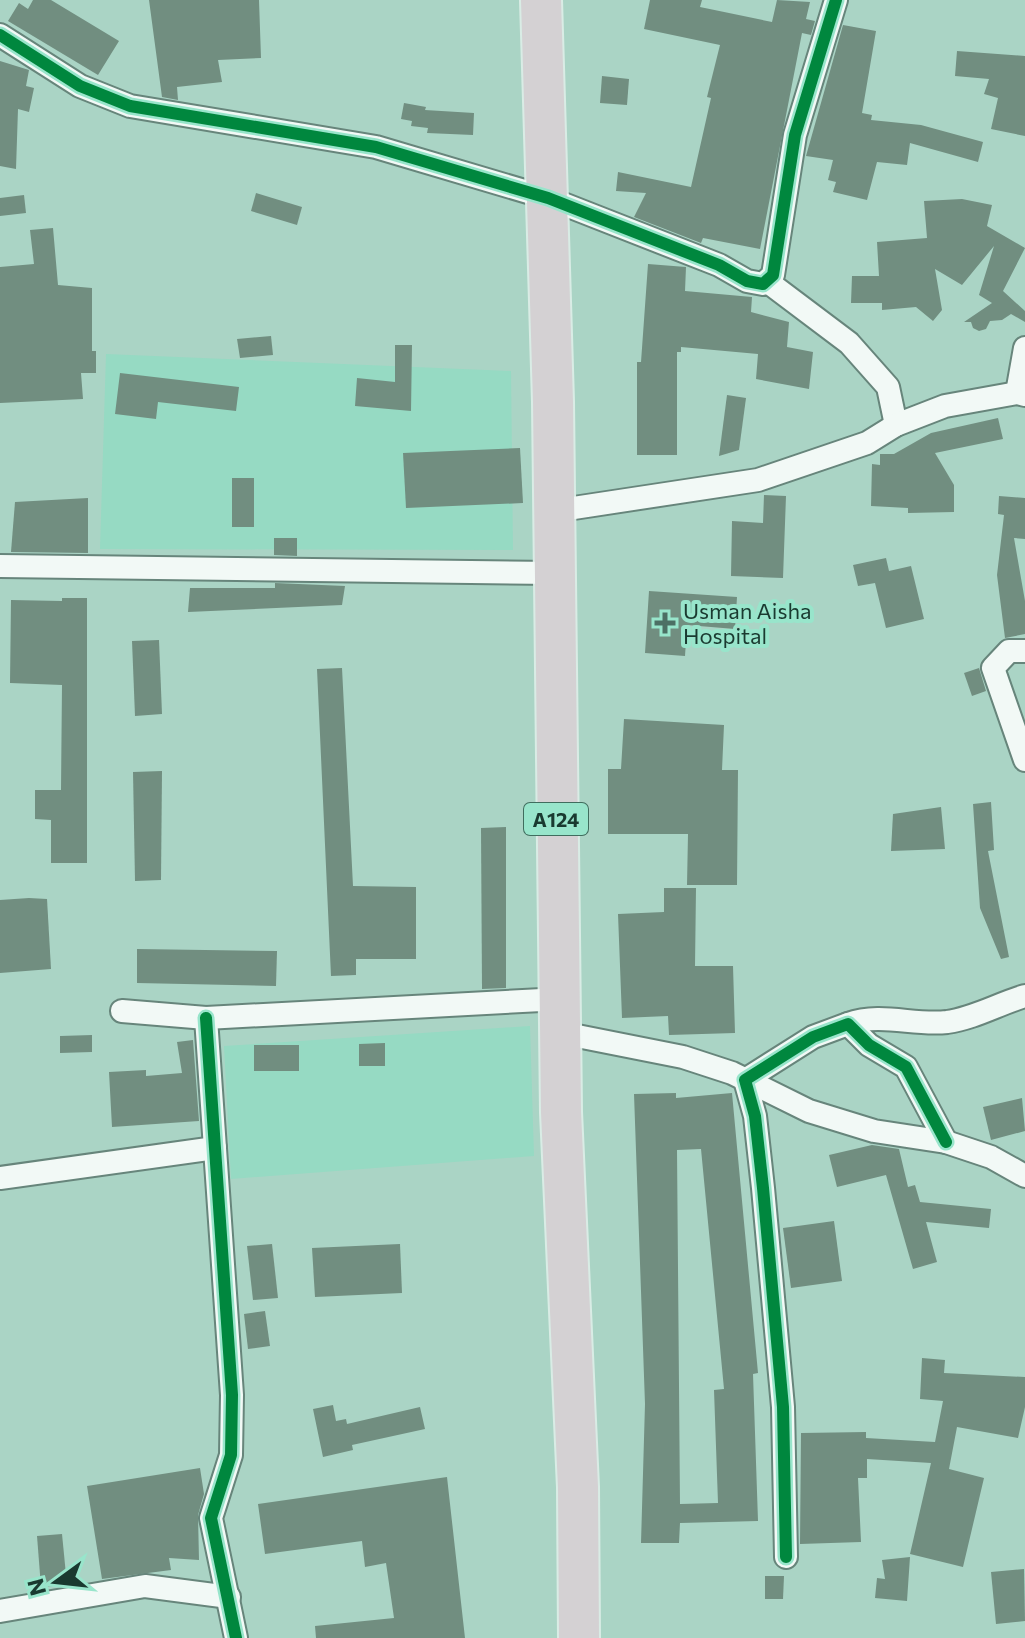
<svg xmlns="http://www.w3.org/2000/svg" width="1025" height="1638" font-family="Commissioner,sans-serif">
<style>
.built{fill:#96dac3}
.building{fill:#718e80;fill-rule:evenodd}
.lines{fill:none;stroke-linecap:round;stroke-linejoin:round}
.street-casing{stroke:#67857b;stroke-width:26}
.highway-casing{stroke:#d9ece5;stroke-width:44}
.street{stroke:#f2f9f6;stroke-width:22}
.highway{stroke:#d4d1d3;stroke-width:40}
.cycleway-casing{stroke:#98e5cb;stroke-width:17}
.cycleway{stroke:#00873e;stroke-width:12}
.poi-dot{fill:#4c7064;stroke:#98e5cb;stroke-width:3}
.labels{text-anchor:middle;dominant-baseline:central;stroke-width:8;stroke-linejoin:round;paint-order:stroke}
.shield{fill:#98e5cb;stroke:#406d5e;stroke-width:2}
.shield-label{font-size:20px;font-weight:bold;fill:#1a3a30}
.poi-label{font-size:22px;fill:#1a3a30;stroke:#98e5cb;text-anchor:start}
</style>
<rect width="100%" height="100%" fill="#aad4c5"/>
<g class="built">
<path d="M106 354 511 371 513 550 100 549Z"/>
<path d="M530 1026 534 1156 231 1179 224 1046Z"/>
</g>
<g class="building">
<path d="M33 0H51L119 41 98 75 8 21 19 3 28 9Z"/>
<path d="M149 0H259L261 58 218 60 222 82 177 87 178 100 162 97Z"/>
<path d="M650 0H702L700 7 772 22 777 0 810 2 806 19 815 21 811 35 802 33 760 249 703 238 701 243 634 217 646 193 616 191 618 172 691 187 711 98 707 97 720 45 644 29Z"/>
<path d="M843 25 876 31 862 113 872 115 871 120 921 125 983 142 978 162 910 143 907 165 877 162 867 200 833 192 836 182 828 180 833 160 806 156Z"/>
<path d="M957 51 1025 56V136L991 129 998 98 984 94 989 79 955 76Z"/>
<path d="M0 61 29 70 26 86 34 88 29 112 18 109 16 169 0 166Z"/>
<path d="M602 76 629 79 627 105 600 103Z"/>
<path d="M404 103 426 107 425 110 474 113 473 135 427 133 428 128 411 126 412 121 401 119Z"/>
<path d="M256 193 302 207 297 225 251 211Z"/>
<path d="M24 195 26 213 0 216V198Z"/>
<path d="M962 199 992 205 987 226 1025 248 1003 291 1025 311V322L1011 314 1002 320 990 321 986 329 979 331 973 328 971 322H964L992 303 979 295 994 246 962 285 935 269 942 310 933 321 916 307 882 310V303H851L852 276H879L877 242 927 238 924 201Z"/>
<path d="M53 228 58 285 92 288V351H96V373H81L83 399 0 403V267L34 264 30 230Z"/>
<path d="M648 264 686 267 685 291 752 297 751 312 789 322 787 347 813 352 809 389 756 379 758 354 681 347V352H677V455H637V362H641Z"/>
<path d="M271 336 273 355 240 358 237 339Z"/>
<path d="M395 345H412L411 411 355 406 357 378 395 382Z"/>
<path d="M120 373 239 387 236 411 158 402 156 419 115 414Z"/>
<path d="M727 395 746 398 739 450 719 456Z"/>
<path d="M998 418 1003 439 935 453 954 485V512L908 513V508L871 506 872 464 880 465V454H894L931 433Z"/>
<path d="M520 448 523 503 406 508 403 453Z"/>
<rect x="232" y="478" width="22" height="49"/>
<path d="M764 495 786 496 783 578 731 576 732 521 763 523Z"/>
<path d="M999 496 1025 498V539L1014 538 1025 601V634L1005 638 997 575 1004 515 998 514Z"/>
<path d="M88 498V553L11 552 15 502Z"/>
<path d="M274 538H297V556L274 555Z"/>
<path d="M886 558 889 571 911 566 924 619 886 628 875 583 858 586 853 565Z"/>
<path d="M275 583 345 586 342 605 188 612 190 588H275Z"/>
<path d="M649 591 737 597 735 629 687 625 685 656 645 653Z"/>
<path d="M62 598H87V863H51V820L35 819V790H61L62 685 10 683 11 600 62 601Z"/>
<path d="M159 640 162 714 135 716 132 641Z"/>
<path d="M342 668 353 886 416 887V959H356V975L331 976 317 669Z"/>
<path d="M979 668 986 691 972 696 964 673Z"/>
<path d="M624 719 724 725 722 770H738L737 885H687L688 834H608V769H621Z"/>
<path d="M162 771 161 880 135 881 133 772Z"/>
<path d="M991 802 994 850 988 851 1009 957 1001 959 980 908 973 804Z"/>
<path d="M941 807 945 849 891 851 893 814Z"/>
<path d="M506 827V988L482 989 481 828Z"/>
<path d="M664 888H696L695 966H733L735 1033 669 1035 668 1016 622 1018 618 914 664 912Z"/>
<path d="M29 898 47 899 51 969 0 973V900Z"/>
<path d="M137 949 277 951 276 986 137 983Z"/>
<path d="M92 1035V1052L60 1053V1036Z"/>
<path d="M193 1040 199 1121 112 1127 109 1072 146 1070V1076L182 1073 177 1042Z"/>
<path d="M385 1043V1066H359V1044Z"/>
<rect x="254" y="1045" width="45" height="26"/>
<path d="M676 1093V1098L732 1093 758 1373 753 1374 758 1521 680 1523 679 1543H641L645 1404 634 1094ZM701 1149 724 1389 714 1390 718 1503 680 1504 677 1150Z"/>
<path d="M1022 1098 1025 1131 991 1140 983 1107Z"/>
<path d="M872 1145 899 1149 908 1187 915 1185 920 1202 991 1209 989 1228 926 1222 937 1262 913 1269 886 1175 837 1187 829 1155Z"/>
<path d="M834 1221 842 1281 791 1288 783 1228Z"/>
<path d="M272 1244 278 1298 253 1300 247 1246Z"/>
<path d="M400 1244 402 1293 315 1297 312 1248Z"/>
<path d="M265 1311 270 1346 248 1349 244 1314Z"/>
<path d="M922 1358 945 1360 944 1373 1025 1377V1407L1018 1438 957 1427 949 1469 984 1478 963 1567 910 1554 931 1463 867 1459V1478H858L861 1542 800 1544 801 1433 866 1432V1438L935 1442 943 1401 920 1399Z"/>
<path d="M333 1405 336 1421 346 1419 347 1424 420 1407 425 1429 352 1445 353 1450 323 1457 313 1409Z"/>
<path d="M200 1468 204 1494 198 1515 199 1560 169 1558 171 1570 102 1579 87 1486Z"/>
<path d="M447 1477 465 1638H316L315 1626 394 1618 386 1563 365 1567 362 1541 265 1554 258 1504Z"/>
<path d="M62 1534 67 1585 41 1587 37 1536Z"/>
<path d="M910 1557 907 1601 875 1598 877 1578 885 1579 882 1560Z"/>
<path d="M1024 1569 1025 1621 996 1624 991 1572Z"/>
<path d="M765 1576H784L783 1599H765Z"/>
</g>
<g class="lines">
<g class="street-casing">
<g id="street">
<path d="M0 35 80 86 130 106 376 147 548 198 719 265 747 281 763 284 773 275 795 135 836 0"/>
<path d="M768 282 849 343 888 387 896 425"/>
<path d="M1017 393 1025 348"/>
<path d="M554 511 758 480 867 443 896 425 945 406 1017 393 1025 395"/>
<path d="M0 566 554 573"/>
<path d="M1025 651H1009L993 668 1025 760"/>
<path d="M122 1011 206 1018 561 999"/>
<path d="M206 1018 232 1395 231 1455 211 1518 236 1638"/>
<path d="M848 1024C882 1012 913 1026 947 1022 975 1018 998 1004 1025 996"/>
<path d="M562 1033 683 1057 732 1073 809 1111 874 1131 946 1142 991 1157 1025 1176"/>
<path d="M0 1178 215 1148"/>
<path d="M786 1557 783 1407 763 1188 755 1116 745 1080 813 1037 848 1024 869 1045 906 1067 946 1142"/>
<path d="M0 1611 145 1586 229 1597"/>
</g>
</g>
<g class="highway-casing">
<path id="highway" d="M541 0 553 402 561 1112 578 1487 579 1638"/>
</g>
<use href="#street" class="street"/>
<use href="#highway" class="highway"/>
<g class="cycleway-casing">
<g id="cycleway">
<path d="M0 35 80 86 130 106 376 147 548 198 719 265 747 281 763 284 773 275 795 135 836 0"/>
<path d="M206 1018 232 1395 231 1455 211 1518 236 1638"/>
<path d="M786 1557 783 1407 763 1188 755 1116 745 1080 813 1037 848 1024 869 1045 906 1067 946 1142"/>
</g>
</g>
<use href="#cycleway" class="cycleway"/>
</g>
<path class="poi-dot" d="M661 611h8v8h8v8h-8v8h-8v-8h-8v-8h8z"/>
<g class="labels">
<rect class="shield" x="524" y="803" width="64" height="32" rx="6"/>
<g class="shield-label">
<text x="556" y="819">A124</text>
</g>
<g class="poi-label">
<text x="683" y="610">Usman Aisha<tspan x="683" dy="25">Hospital</tspan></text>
</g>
</g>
<g transform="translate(56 1582) rotate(255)" stroke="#98e5cb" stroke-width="6" paint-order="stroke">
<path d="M0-6L14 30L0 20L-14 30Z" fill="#1a3a30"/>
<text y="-12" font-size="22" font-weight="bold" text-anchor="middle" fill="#1a3a30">N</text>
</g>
</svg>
